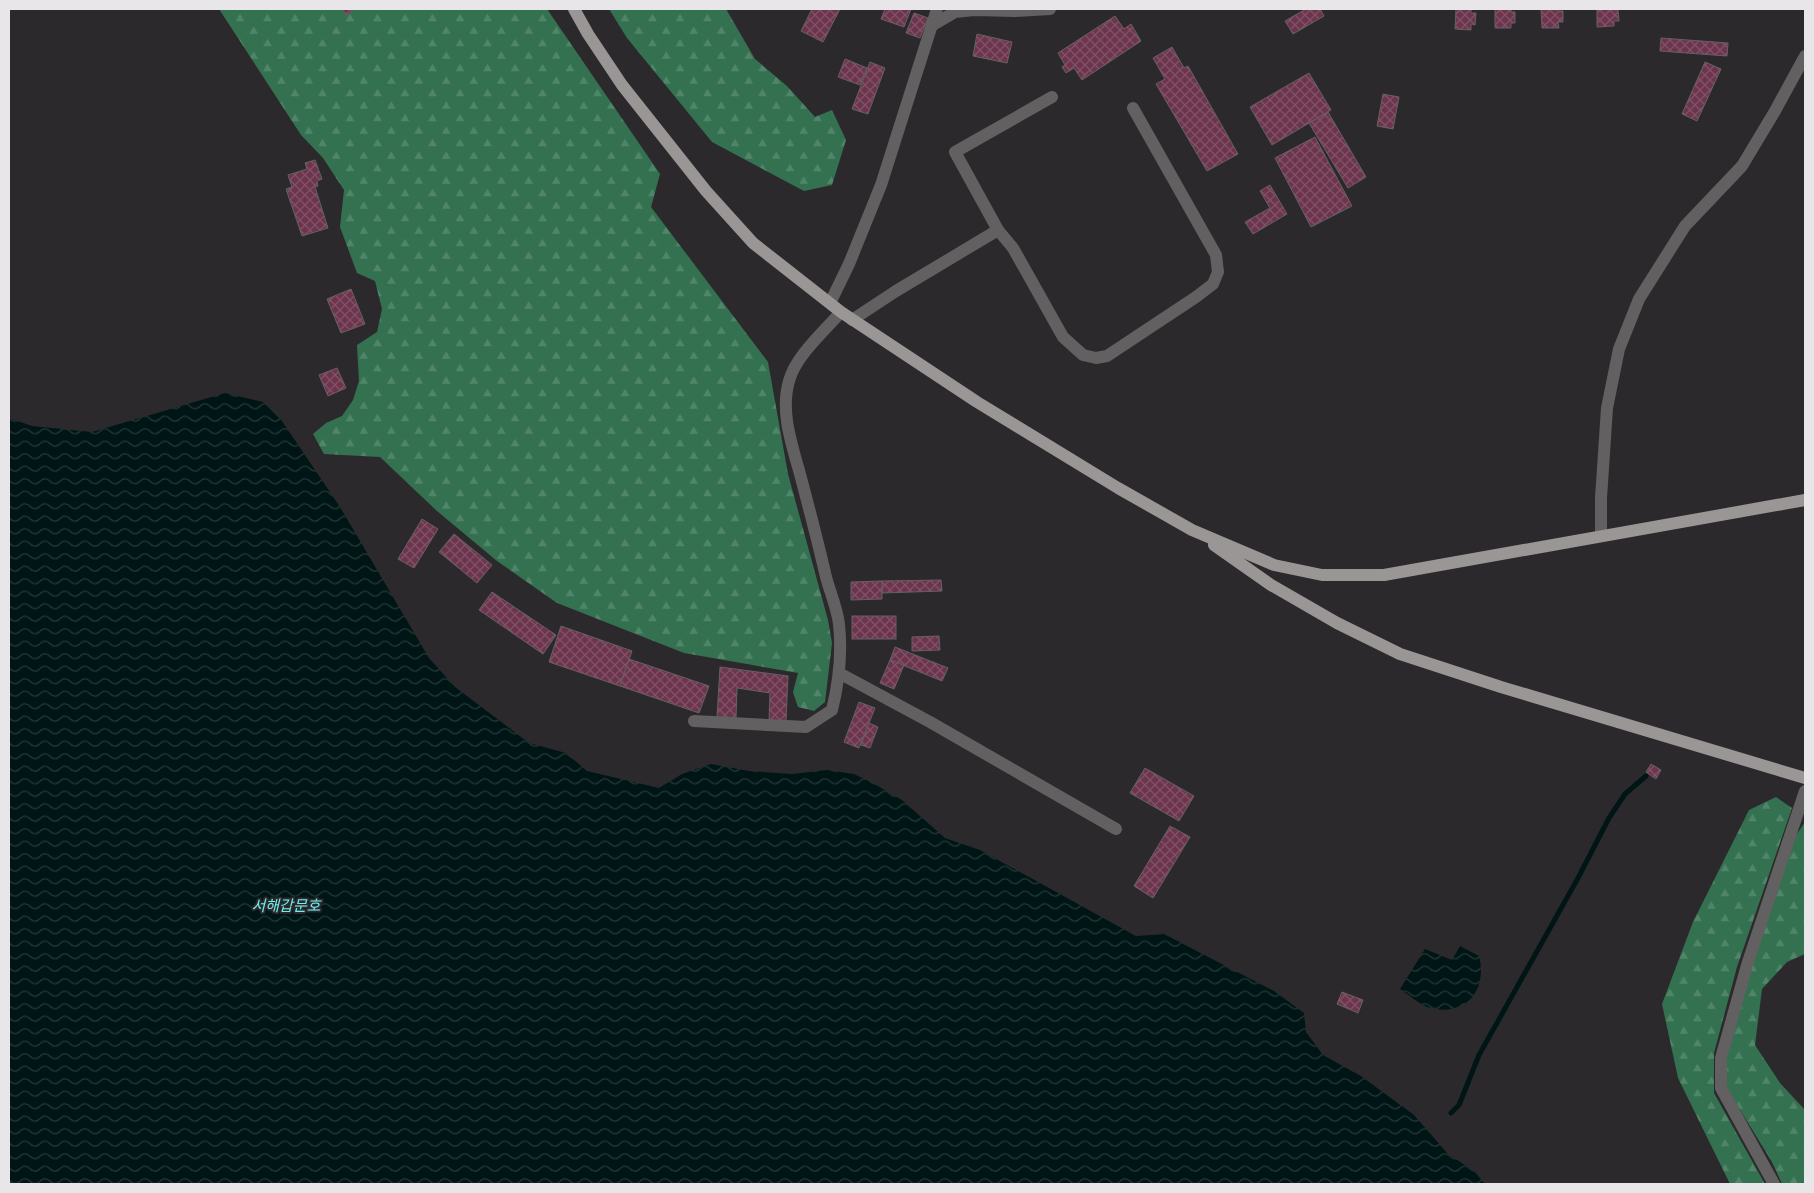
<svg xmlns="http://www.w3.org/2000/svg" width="1814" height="1193" font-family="'Alegreya Sans','Noto Sans KR',sans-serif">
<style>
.forest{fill:url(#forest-firs)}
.water{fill:url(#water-waves)}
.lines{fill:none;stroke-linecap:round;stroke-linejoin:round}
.stream{stroke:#001616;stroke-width:5}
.building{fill:url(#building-cross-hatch);stroke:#656162}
.minor{stroke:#626061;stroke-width:12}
.major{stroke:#9a9696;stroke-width:12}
.labels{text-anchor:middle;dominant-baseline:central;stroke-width:4;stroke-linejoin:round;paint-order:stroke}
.water-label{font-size:15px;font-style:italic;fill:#6eefef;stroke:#2c292c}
</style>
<defs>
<pattern id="forest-firs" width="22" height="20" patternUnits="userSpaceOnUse" patternTransform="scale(1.25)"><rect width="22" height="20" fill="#337150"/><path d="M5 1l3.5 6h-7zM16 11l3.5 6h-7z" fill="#518569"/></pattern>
<pattern id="water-waves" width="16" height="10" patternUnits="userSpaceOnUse" patternTransform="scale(1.25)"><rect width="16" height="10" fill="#001616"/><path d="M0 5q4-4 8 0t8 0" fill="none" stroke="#253838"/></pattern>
<pattern id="building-cross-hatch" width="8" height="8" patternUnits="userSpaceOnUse" patternTransform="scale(1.25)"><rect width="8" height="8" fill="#6c354d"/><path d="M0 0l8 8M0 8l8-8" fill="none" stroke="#815267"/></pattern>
</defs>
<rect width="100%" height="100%" fill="#2c292c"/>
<g class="forest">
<path d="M219 9H547L660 174 651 207 768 362 788 474 828 620 832 643 825 702 814 711 798 707 793 692 798 673 684 653 557 603 497 561 437 511 380 457 324 454 313 434 326 423 342 416 353 400 359 381 357 345 377 332 382 309 375 281 357 273 340 227 344 190 323 158 301 135Z"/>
<path d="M609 9H726L755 59 787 86 815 117 832 110 846 140 832 185 804 191 712 142 627 38Z"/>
<path d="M1776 797 1792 808 1737 967 1714 1053V1093L1765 1184H1730L1678 1078 1662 1004 1693 922 1749 810Z"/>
<path d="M1805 822V954L1787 962 1762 989 1755 1045 1780 1083 1805 1110V1184H1782L1772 1162 1726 1087V1059L1753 960 1793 840Z"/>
</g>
<g class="water">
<path d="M225 393 263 402 282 421 340 507 429 658 455 687 529 743 566 753 587 771 659 788 682 774 711 764 749 771 792 774 827 770 854 774 871 782 902 800 945 838 980 850 1136 936 1164 934 1274 991 1304 1013 1306 1032 1323 1055 1361 1076 1414 1115 1448 1154 1474 1171 1485 1184H9V418L32 426 92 432Z"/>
<path d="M1460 946 1479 956C1488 990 1466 1017 1430 1008 1420 1005 1409 995 1400 989L1425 949 1452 960Z"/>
</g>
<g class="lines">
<path class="stream" d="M1451 1113 1459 1105 1479 1055 1578 878 1609 818 1625 794 1646 776"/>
</g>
<g class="building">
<path d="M342 9H355L347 15Z"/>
<path d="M812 9H840L823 42 801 31Z"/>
<path d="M885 9H911L904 27 881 19Z"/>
<path d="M1306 9H1320L1324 16 1293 34 1285 21Z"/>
<path d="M1456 9H1471V13H1476L1475 25 1471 24V30L1455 29Z"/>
<path d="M1495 9H1511V12H1515V23H1511V28H1495Z"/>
<path d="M1541 9H1558V11H1563V22H1558L1559 28H1542Z"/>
<path d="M1597 9 1618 10 1619 21H1614V26L1597 27Z"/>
<path d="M914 13 928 18 920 38 906 33Z"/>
<path d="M1115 16 1124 29 1131 24 1141 41 1082 80 1074 68 1066 73 1062 67 1065 65 1058 53Z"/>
<path d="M977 34 1012 42 1007 63 973 56Z"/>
<path d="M1661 38 1728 43 1727 56 1660 51Z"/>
<path d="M1172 47 1184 68 1188 66 1238 154 1207 171 1156 84 1165 79 1153 58Z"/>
<path d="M845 59 867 68 860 85 838 77Z"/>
<path d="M870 62 885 68 868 114 852 109Z"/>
<path d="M1705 62 1721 69 1697 121 1682 114Z"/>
<path d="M1309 73 1331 110 1272 145 1250 107Z"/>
<path d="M1383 94 1399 97 1393 129 1377 126Z"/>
<path d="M1328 112 1366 177 1348 188 1309 123Z"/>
<path d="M1315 137 1352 206 1311 227 1275 158Z"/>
<path d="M315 160 322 179 317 181 318 186 315 187 328 228 302 236 286 189 292 187 288 175 307 169 305 163Z"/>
<path d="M1270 185 1287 214 1253 234 1245 222 1270 208 1260 191Z"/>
<path d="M351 289 365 324 341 333 327 299Z"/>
<path d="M337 368 346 388 328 396 319 375Z"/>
<path d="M422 519 438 529 414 568 398 559Z"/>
<path d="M454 534 492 565 477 583 439 552Z"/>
<path d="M941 580 942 591 882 593V581Z"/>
<path d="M882 581V599L851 600V582Z"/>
<path d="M492 592 556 635 543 654 479 610Z"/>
<rect x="852" y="616" width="44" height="23"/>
<path d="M561 626 632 651 620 686 549 662Z"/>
<path d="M939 636 940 650 912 651V637Z"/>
<path d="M895 647 948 668 942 681 890 660Z"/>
<path d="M629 659 709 686 699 713 620 686Z"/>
<path d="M890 660 904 665 894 689 880 683Z"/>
<path d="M720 667 788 676 786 721 769 720 770 693 737 688 736 718 717 717Z"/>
<path d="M859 702 875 708 859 748 844 742Z"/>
<path d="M869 723 878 727 870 748 861 745Z"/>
<path d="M1651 764 1661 770 1656 779 1646 772Z"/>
<path d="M1145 768 1194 796 1179 821 1130 793Z"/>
<path d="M1170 826 1190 837 1153 898 1134 886Z"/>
<path d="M1342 992 1363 1000 1358 1013 1337 1004Z"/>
</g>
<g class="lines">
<g class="minor">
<path d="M931 26 955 12 974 10 1015 11 1050 9"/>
<path d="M998 230 955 152 1052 97"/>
<path d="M830 303 849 264 881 185 937 9"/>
<path d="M852 320 896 291 998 230 1013 248 1063 337 1083 355 1096 358 1107 356 1196 297 1213 284 1218 272 1216 255 1133 108"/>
<path d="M1601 536V498L1607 408 1619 349 1639 299 1685 226 1742 166 1775 111 1805 56"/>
<path d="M839 673 930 722 1116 829"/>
<path d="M694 721 806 727 832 710C839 682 842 653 839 624 837 608 830 592 826 577 818 542 809 508 800 474 792 445 780 412 789 381 795 357 824 331 841 312"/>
<path d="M1774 1184 1721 1088V1058L1747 965 1805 791"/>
</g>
<g class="major">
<path d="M574 9 588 34 622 85 706 191 753 243 841 312 977 402 1118 488 1192 530 1274 565 1322 575H1384L1805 500"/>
<path d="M1214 545 1271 585 1337 623 1400 654 1501 687 1805 778"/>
</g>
</g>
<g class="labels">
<g class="water-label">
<text x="286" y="906">서해갑문호</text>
</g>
</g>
<rect width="1814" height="1193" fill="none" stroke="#e8e6e8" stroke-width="20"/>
</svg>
